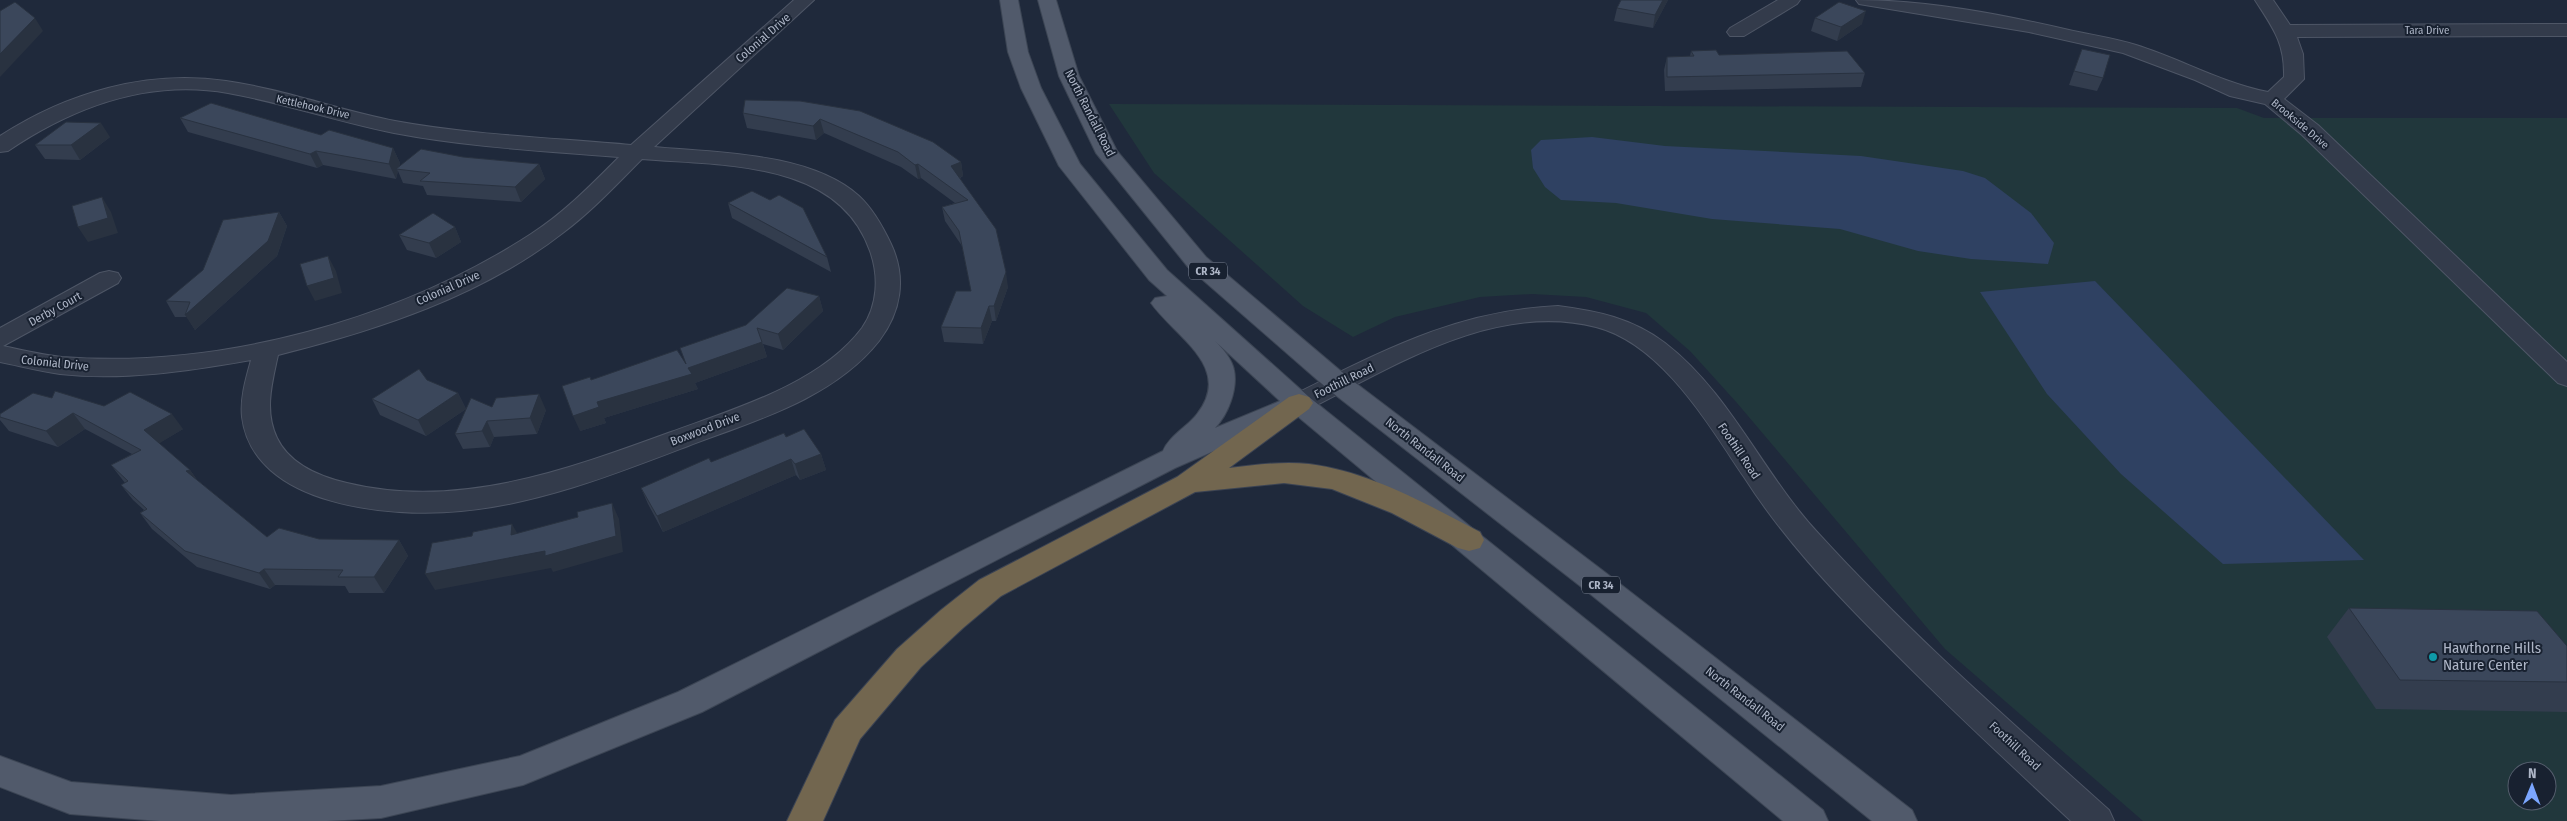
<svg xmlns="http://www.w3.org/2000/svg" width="2567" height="821" font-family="'Fira Sans Condensed',sans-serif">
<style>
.green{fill:#21373c;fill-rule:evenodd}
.water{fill:#2f4162}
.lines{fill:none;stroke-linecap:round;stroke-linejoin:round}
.minor-casing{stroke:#4e5666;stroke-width:2}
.major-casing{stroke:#3c4554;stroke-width:2}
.highway-casing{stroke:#3b4353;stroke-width:2}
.minor{fill:#333b4b;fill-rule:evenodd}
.major{fill:#515a6b;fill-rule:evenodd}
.highway{fill:#72664f;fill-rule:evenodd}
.wall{fill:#333d4e}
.shaded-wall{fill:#293240}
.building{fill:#3b475b;stroke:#293240}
.culture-dot{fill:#0f9aa8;stroke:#182130;stroke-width:2}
.labels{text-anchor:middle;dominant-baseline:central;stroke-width:4;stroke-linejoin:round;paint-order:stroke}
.far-street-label{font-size:11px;fill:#aeb6c7;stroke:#182130}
.shield{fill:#182130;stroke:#81899a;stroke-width:1}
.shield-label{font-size:11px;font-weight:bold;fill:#aeb6c7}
.street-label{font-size:12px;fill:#aeb6c7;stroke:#182130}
.near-poi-label{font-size:15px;fill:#aeb6c7;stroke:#182130;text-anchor:start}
</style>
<rect width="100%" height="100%" fill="#1f293b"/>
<path class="green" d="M1109 104 2237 108 2264 118H2567V821H2143L1945 649 1737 403 1690 351 1646 313 1586 297 1532 294 1480 297 1395 317 1353 337 1303 306 1154 173ZM2517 771H2547V801H2517Z"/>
<g class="water">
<path d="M1592 137 1665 146 1861 156 1963 171 1985 178 2031 213 2054 243 2048 264 1971 259 1918 251 1840 229 1712 219 1616 203 1561 200 1545 187 1533 168 1531 150 1541 140Z"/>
<path d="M2095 281 2364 560 2223 564 2121 474 2047 394 1980 292Z"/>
</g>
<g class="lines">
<g class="minor-casing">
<g id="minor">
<path d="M794 0H814L654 147C716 153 810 152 859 196 873 209 883 227 891 244 907 278 901 312 879 341 833 399 754 421 688 446 615 474 539 504 461 511 392 518 253 507 242 417 240 398 246 378 251 360 189 371 123 381 60 374 40 371 20 366 0 362V328L100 273 109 271 118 273 121 278 118 283 3 346C22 350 43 355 62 357 220 369 399 320 531 234 564 213 592 184 619 157 544 151 467 147 394 133 338 122 284 103 228 93 149 79 73 107 8 151L0 152V136C66 93 147 69 226 81 283 89 338 110 395 121 472 135 553 138 631 145ZM642 159C721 166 838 159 870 251 879 276 878 305 862 328 820 384 734 409 671 432 567 470 458 510 347 483 321 477 290 465 277 438 264 411 272 383 278 355 378 330 482 296 564 232 592 211 617 184 642 159Z"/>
<path d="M1778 0H1800L1797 4 1744 36H1730L1727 32 1730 28Z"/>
<path d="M1856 0C1927 0 2000 14 2069 30 2091 35 2114 38 2136 45 2181 59 2222 83 2268 92L2284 77C2285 43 2273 28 2255 0H2273L2290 25 2567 24V36L2297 37 2303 54 2304 79 2284 99 2318 125 2567 362V386L2558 383 2302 135 2265 104 2230 96 2195 80 2123 53 2029 32 1865 5 1859 4Z"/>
<path d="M1558 306C1597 311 1632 318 1665 343 1730 393 1763 474 1818 533 1908 632 2009 720 2109 810L2114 821H2071C2008 762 1944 703 1883 641 1832 590 1783 538 1744 477 1708 424 1662 344 1596 327 1496 301 1394 366 1309 409L1299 412 1289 409 1285 403 1289 397C1381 352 1454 311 1558 306Z"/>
</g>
</g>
<g class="major-casing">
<g id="major">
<path d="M1000 0H1018L1028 52 1041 88 1080 164 1167 270 1309 397 1823 810 1828 821H1783L1296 415 1175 468 702 712 523 785 381 818 327 821H160L70 814 0 787V756L71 782 231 795 381 786 520 756 678 692 1163 451C1169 436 1187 427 1197 414 1234 367 1175 337 1151 303L1155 298 1167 296 1149 280 1059 166 1021 88 1008 52ZM1215 341 1280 401 1215 428C1228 415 1238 389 1234 370 1232 359 1222 348 1215 341Z"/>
<path d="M1038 0H1056L1079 76 1117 151 1206 257 1349 378 1606 573 1912 810 1917 821H1872L1584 589 1329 390 1188 267 1096 153 1059 76Z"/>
</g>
</g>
<g class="highway-casing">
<path id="highway" d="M1299 394 1309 397 1313 403 1309 409 1229 468C1255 465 1282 461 1309 464 1371 472 1426 504 1480 532L1484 540 1480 548 1469 551 1458 548 1392 513 1332 489 1284 483 1195 492 1001 596 963 628 921 667 860 739 823 821H787L835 720 897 649 941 610 979 580 1177 477 1289 397Z"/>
</g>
<use href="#minor" class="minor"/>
<use href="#major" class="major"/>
<use href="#highway" class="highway"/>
</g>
<g class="wall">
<path d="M1668 0 1653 28 1614 21 1617 8Z"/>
<path d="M1815 18 1862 24 1837 41 1811 31Z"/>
<path d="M2082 49 2103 78 2097 91 2069 85Z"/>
<path d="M1691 51 1719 55 1865 73 1861 87 1665 91 1664 70 1667 57 1690 56Z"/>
<path d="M800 101 961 162 963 176 960 178 1008 287 996 321H992L983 344 944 342 941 327 971 291 962 246 945 221 942 207 955 203 921 178 918 179 901 167 824 133 816 140 747 128 743 113Z"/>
<path d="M180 118 321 135 393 148 400 163 399 167 463 157 539 164 545 179 521 202 427 195 423 186 403 183 398 171 396 179 323 165 317 168 188 132Z"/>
<path d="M110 137 80 160 45 159 35 145Z"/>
<path d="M728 203 827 257 831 272 732 218Z"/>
<path d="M279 212 287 226 277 256 195 330 187 317H175L166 301Z"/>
<path d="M455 227 461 242 436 258 407 250 399 235Z"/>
<path d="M819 296 823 311 783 350 763 344 767 357 695 383 698 389 604 418 606 423 580 431 591 380 686 364 746 325Z"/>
<path d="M458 393 466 409 426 436 380 415 372 399Z"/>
<path d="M52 398 183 429 159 443 190 470 197 480 267 537 319 539 399 540 408 556 384 593H349L345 586 275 585 270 589 197 567 152 529 140 513 144 510 133 500 121 485 125 483 111 465 132 454 85 429 58 447 9 431 0 420V414Z"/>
<path d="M492 407 546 410 537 434 494 437 490 447 463 449 455 434Z"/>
<path d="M821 454 826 470 800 480 796 475 663 532 648 504 641 488 711 462Z"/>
<path d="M2349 608 2567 646V712L2376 709 2327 637Z"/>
</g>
<g class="shaded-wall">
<path d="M1663 0H1668L1653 28 1655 15Z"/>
<path d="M1866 11 1862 24 1837 41 1841 27Z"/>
<path d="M35 18 43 31 0 77V54Z"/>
<path d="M820 119 824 133 816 140 813 126Z"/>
<path d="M101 123 110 137 80 160 71 145Z"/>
<path d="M393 148 400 163 398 169H396L398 171 396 179 389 164Z"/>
<path d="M316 151 323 165 317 168 310 154Z"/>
<path d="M961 162 963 176 954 180 951 166Z"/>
<path d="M539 164 545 179 521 202 515 187Z"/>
<path d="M918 164 921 178 918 179 915 165Z"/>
<path d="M102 197 111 212 118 233 88 242 78 227Z"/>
<path d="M279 212 287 226 277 256 195 330 185 315Z"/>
<path d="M455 227 461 242 436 258 429 243Z"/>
<path d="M328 256 336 271 342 293 315 301 307 286Z"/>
<path d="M1006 272 1008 287 996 321 994 306Z"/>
<path d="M819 296 823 311 783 350 778 334Z"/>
<path d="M989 306 992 321 983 344 981 328Z"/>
<path d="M762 342 767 357 695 383 698 389 604 418 606 423 580 431 573 416 597 402 688 368Z"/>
<path d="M458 393 466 409 426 436 418 420Z"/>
<path d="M539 394 546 410 537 434 530 418Z"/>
<path d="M73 413 85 429 58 447 46 431Z"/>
<path d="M172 414 183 429 155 446 144 430Z"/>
<path d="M487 421 494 437 490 447 482 431Z"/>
<path d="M821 454 826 470 800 480 795 464Z"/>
<path d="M791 459 796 475 663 532 657 516Z"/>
<path d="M190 470 201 485 186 471Z"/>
<path d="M612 503 619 519 623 552 553 572 551 568 435 590 425 574 545 551Z"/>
<path d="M512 524 521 540 511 535Z"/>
<path d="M399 540 408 556 384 593 374 577Z"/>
<path d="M264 569 275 585 270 589 259 573Z"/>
</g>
<g class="building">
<path d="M1621 0H1663L1655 15 1617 8Z"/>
<path d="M15 2 35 18 0 54V11Z"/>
<path d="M1839 2 1866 11 1841 27 1815 18Z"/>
<path d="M2082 49 2110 55 2103 78 2074 71Z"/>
<path d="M1716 50 1719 55 1847 51 1865 73 1667 77V57L1694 56 1691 51Z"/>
<path d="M745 100 800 101 860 111 933 142 961 162 951 166 996 229 1006 272 994 306H989L981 328 941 327 956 291H971L959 231 942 207 968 200 918 164 915 165 898 152 820 119 813 126 743 113Z"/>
<path d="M211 103 321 135 329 130 393 148 389 164 316 151 310 154 180 118Z"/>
<path d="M66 122 101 123 71 145H35Z"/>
<path d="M421 149 463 157 539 164 515 187 420 181 430 173 396 169Z"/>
<path d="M752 191 770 200 779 195 803 208 827 257 728 203Z"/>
<path d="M102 197 108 218 78 227 72 206Z"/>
<path d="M279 212 268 241 185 315 190 302 166 301 203 270 223 220Z"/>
<path d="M433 213 455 227 429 243 399 235Z"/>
<path d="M328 256 334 278 307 286 300 264Z"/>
<path d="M787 288 819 296 778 334 757 328 762 342 688 368 692 374 597 402 599 407 573 416 562 386 590 377 591 380 677 350 686 364 680 348 746 325Z"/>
<path d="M419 369 427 380 458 393 418 420 372 399Z"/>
<path d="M55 391 104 406 130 392 172 414 144 430 190 470 186 471 267 537 279 528 319 539 399 540 374 577H338L343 570 264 569 259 573 185 551 140 513 147 509 121 485 128 481 111 465 141 450 73 413 46 431 0 417V414L33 393 52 398Z"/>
<path d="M539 394 530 418 487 421 482 431 455 434 471 398 492 407 496 398Z"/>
<path d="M804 429 821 454 795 464 791 459 657 516 641 488 709 458 711 462 784 433 786 437Z"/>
<path d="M612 503 616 536 545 556V551L425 574 432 543 472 536 473 532 512 524 511 535 578 517 577 512Z"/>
<path d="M2349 608 2537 611 2567 646V682L2400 680Z"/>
</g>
<circle class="culture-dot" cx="2433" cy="657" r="5"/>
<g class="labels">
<g class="far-street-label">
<text x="2427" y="30">Tara Drive</text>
<text transform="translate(313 107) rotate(13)">Kettlehook Drive</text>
<text transform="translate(2300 124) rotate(40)">Brookside Drive</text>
</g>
<g class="shield">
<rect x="1189" y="262.5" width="38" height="17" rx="4"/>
<rect x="1582" y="576.5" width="38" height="17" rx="4"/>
</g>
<g class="shield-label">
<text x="1208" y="271">CR 34</text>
<text x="1601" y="585">CR 34</text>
</g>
<g class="street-label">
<text transform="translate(763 38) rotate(-41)">Colonial Drive</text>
<text transform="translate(1090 113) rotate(63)">North Randall Road</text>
<text transform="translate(448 288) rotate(-24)">Colonial Drive</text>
<text transform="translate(55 309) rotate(-29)">Derby Court</text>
<text transform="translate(55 363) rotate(6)">Colonial Drive</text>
<text transform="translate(1344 381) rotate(-26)">Foothill Road</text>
<text transform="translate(705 429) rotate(-21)">Boxwood Drive</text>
<text transform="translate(1425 450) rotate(38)">North Randall Road</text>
<text transform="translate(1739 451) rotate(56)">Foothill Road</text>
<text transform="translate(1745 699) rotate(38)">North Randall Road</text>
<text transform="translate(2015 746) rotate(43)">Foothill Road</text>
</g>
<g class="near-poi-label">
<text x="2443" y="648">Hawthorne Hills<tspan x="2443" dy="17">Nature Center</tspan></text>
</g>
</g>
<g transform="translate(2532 786) rotate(1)"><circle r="24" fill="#182130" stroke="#545d6c"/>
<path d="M0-4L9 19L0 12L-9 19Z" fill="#7ba6ff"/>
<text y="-8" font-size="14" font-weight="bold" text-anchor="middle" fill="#aeb6c7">N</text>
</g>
</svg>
